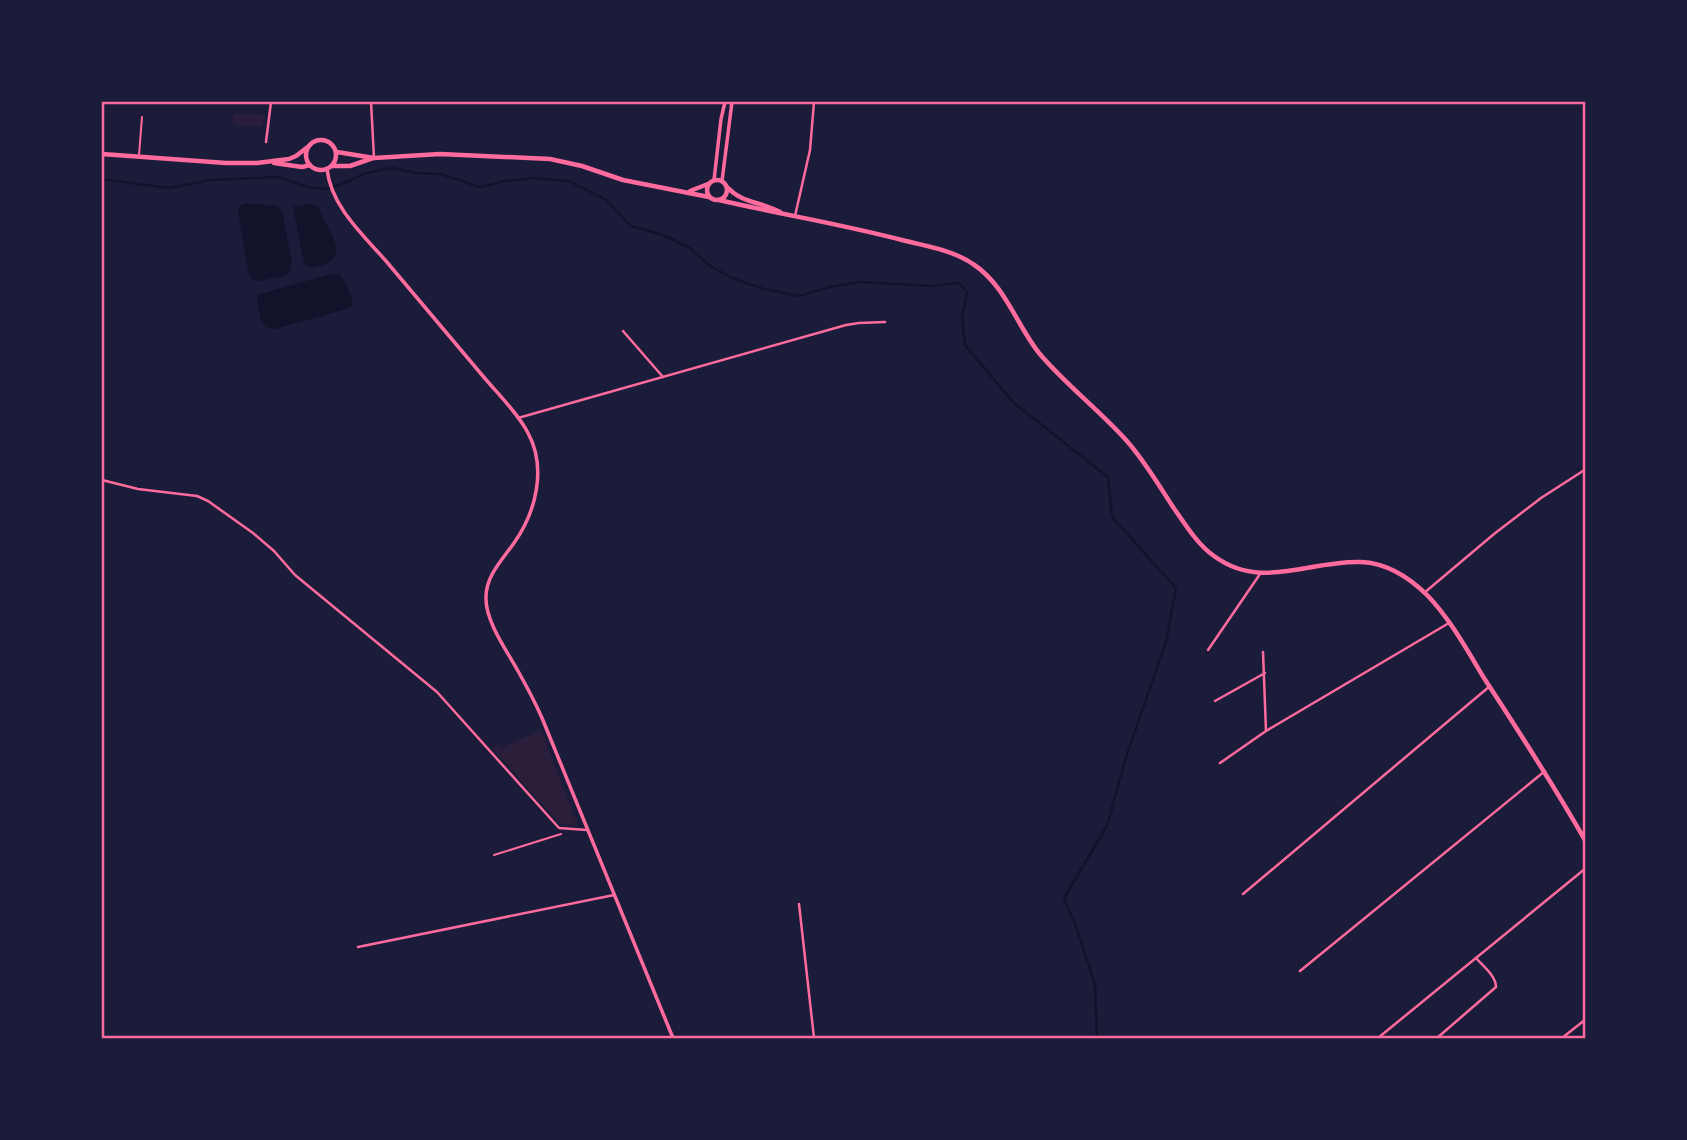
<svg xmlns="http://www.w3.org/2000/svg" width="1687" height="1140" font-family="'Open Sans',sans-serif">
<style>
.green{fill:#2a1e3b}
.water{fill:#12122b}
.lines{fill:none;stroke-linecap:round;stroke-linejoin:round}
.stream{stroke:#12122b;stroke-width:2.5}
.path{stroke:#ff6b9d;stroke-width:2}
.service{stroke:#ff6b9d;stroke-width:2}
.minor{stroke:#ff6b9d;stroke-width:2.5}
.tertiary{stroke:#ff6b9d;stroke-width:3.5}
.secondary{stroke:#ff6b9d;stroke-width:4.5}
.neatline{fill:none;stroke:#ff6b9d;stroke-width:2.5}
</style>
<rect width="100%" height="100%" fill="#1b1b3a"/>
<g class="green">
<path d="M233 113 264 115 263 127 233 125Z"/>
<path d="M541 730 578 826 567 825 558 822 492 748 497 744 501 748Z"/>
</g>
<g class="water">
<path d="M247 203 276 206 282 211 292 263 290 272 283 276 259 281 254 280 249 276 238 211 240 205Z"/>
<path d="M311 204 318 206C325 229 355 256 319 266 311 268 309 269 304 263L293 207Z"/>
<path d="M331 274 339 275C347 281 351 295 353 305L350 308 275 329 267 328 262 323 257 303 258 296 260 294Z"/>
</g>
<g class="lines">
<path class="stream" d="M102 179 168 188 209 180 278 177 307 187 327 189 345 183 366 173 392 168 416 173 441 174 480 187 505 181 534 178 569 181 606 200 631 226 663 235 690 248 710 266 732 278 764 289 799 296 830 287 859 282 932 286 959 283 967 292 962 317 965 345 1014 403 1108 477 1112 517 1176 588 1166 642 1127 754 1107 826 1064 898 1077 929 1095 985 1097 1038"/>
<path class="path" d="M494 855 561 834"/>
<path class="service" d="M139 155 142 117"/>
<g class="minor">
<path d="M371 102 374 158"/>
<path d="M266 142 271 102"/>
<path d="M795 216 810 150 814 102"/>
<path d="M623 331 663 377"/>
<path d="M518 418 846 325 859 323 885 322"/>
<path d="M102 480 138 489 197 496 208 501 253 533 274 551 295 575 437 692 559 828 587 830"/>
<path d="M1424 593 1494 534 1541 498 1586 469"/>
<path d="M1208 650 1260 574"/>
<path d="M1263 652 1266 731"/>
<path d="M1215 701 1265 673"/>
<path d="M1220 763 1266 731 1449 623"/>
<path d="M1243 894 1490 686"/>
<path d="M799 904 814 1038"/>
<path d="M358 947 614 895"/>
<path d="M1300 971 1545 771"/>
<path d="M1378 1038 1586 868"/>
<path d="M1437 1038 1496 987C1496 976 1483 966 1476 958"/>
<path d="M1562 1038 1586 1019"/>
</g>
<g class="tertiary">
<path d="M327 169C331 206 362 234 386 261 418 299 450 337 482 375 497 393 517 412 528 433 547 468 536 512 514 543 502 560 485 577 486 599 486 622 507 651 518 671 527 687 535 702 542 718L673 1038"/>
<path d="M714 180 721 119 725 102"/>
<path d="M722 181 732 102"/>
</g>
<g class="secondary">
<circle cx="321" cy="155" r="15"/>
<path d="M337 152 374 158 440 154 550 159 582 166 623 180 709 197"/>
<path d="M102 154 226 163H257L289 159 296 156 309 146"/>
<path d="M274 163 302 167 310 165"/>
<path d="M332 166H350L373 158"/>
<circle cx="717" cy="190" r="10"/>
<path d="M728 188C742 203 762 202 780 212"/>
<path d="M690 191 708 184"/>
<path d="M719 200C779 214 841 224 902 240 925 246 953 250 973 264 1005 285 1016 324 1039 353 1065 384 1098 409 1126 440 1144 460 1158 484 1173 507 1185 524 1197 544 1214 556 1261 591 1309 560 1361 562 1387 563 1410 578 1428 596 1450 619 1467 650 1484 678 1519 732 1554 785 1586 842"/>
</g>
</g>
<rect width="1687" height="1140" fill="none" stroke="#1b1b3a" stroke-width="206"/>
<rect x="103" y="103" width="1481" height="934" class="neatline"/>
</svg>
